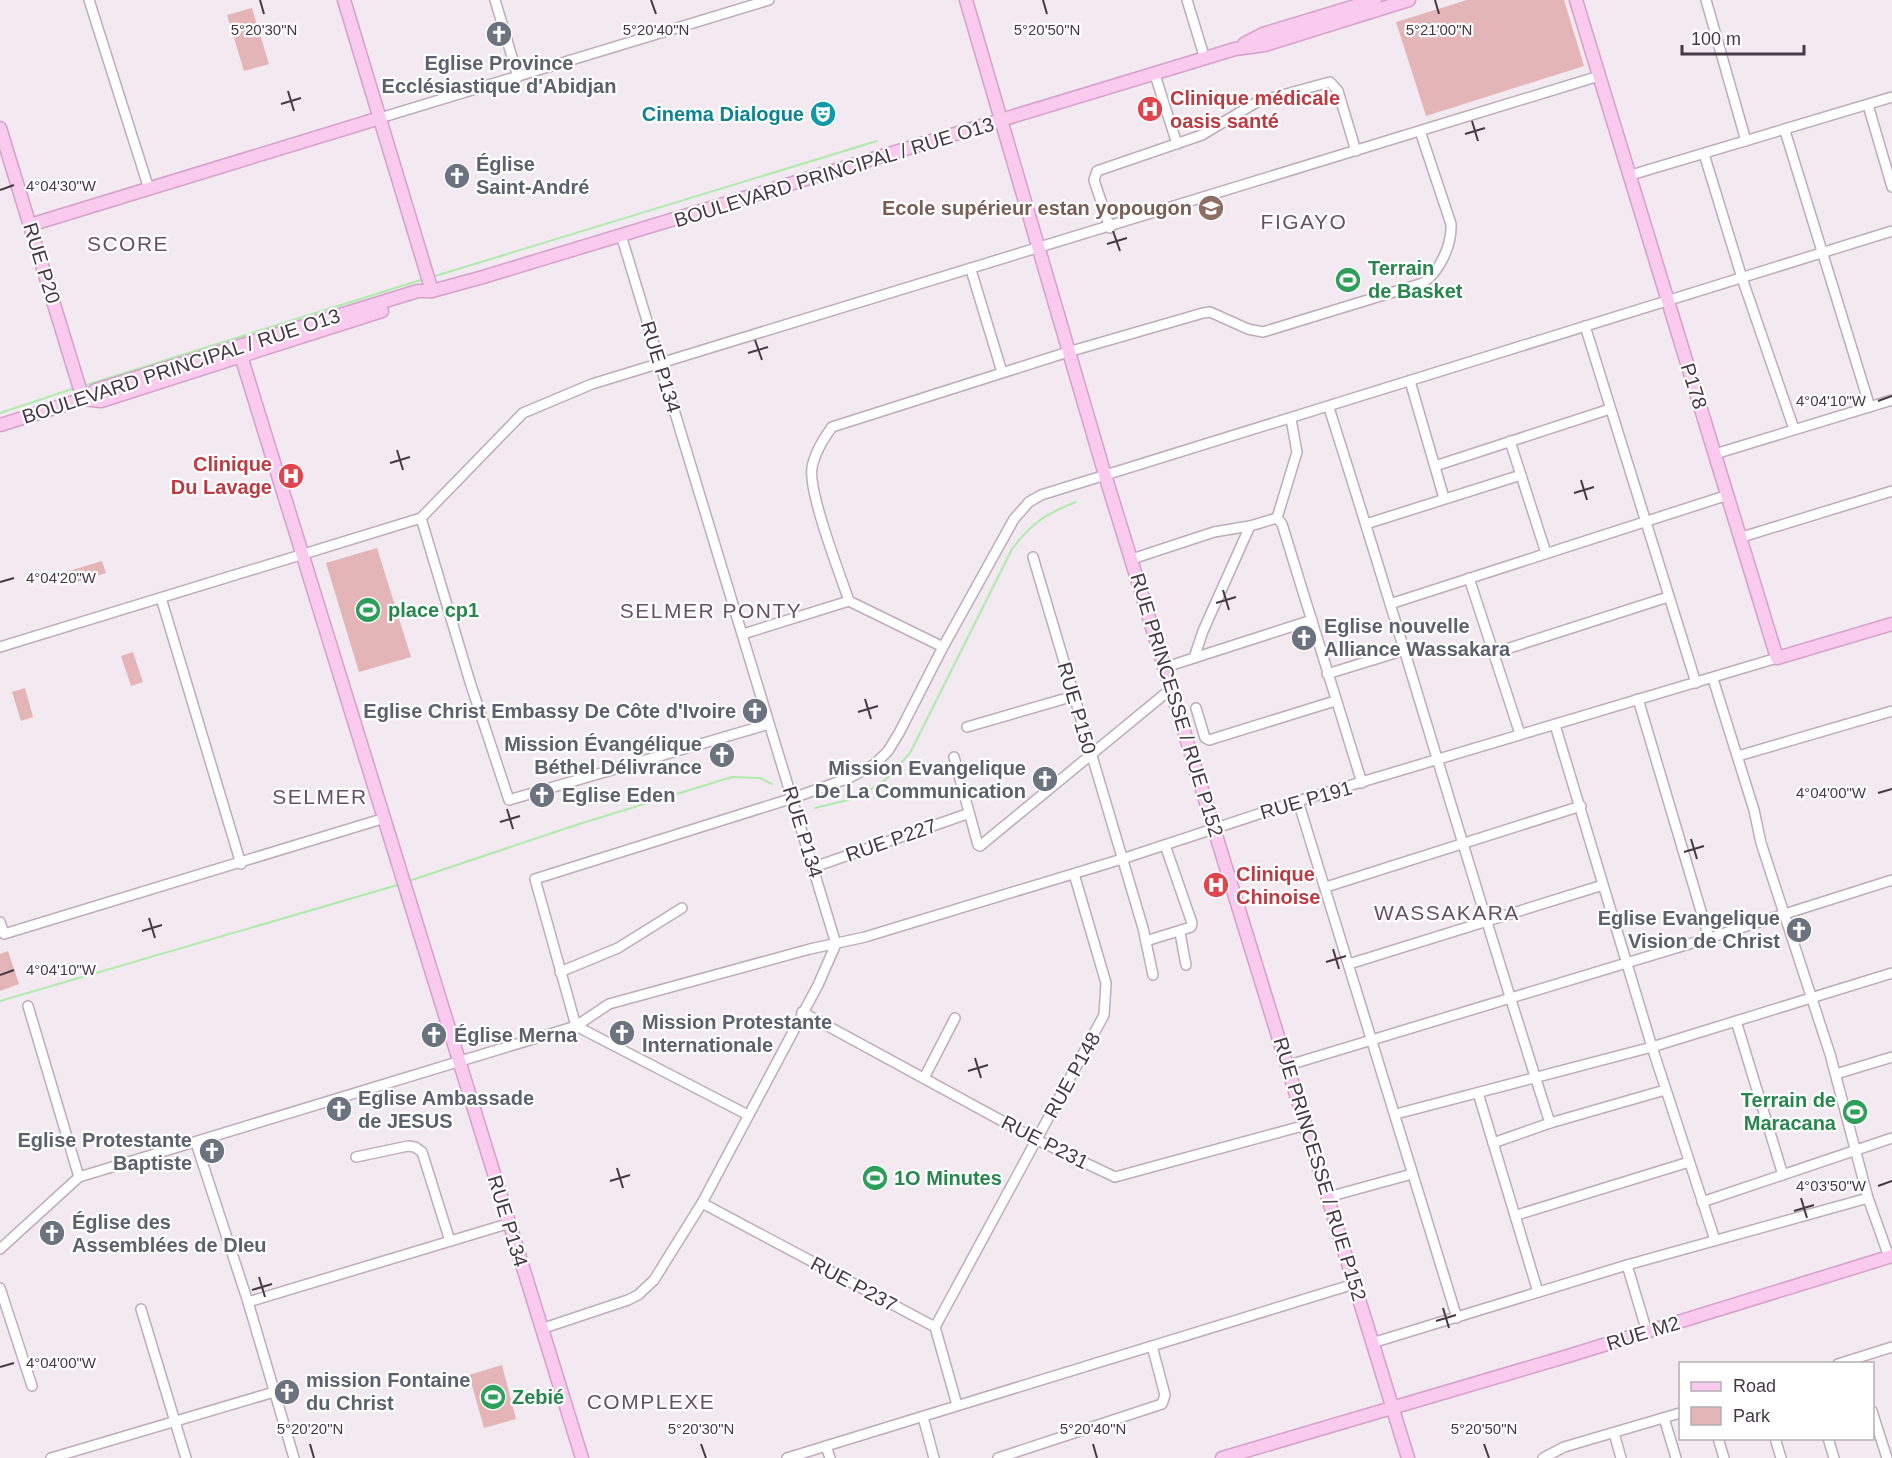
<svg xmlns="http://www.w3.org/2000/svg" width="1892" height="1458" font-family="Helvetica,sans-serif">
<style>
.green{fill:#e4b5b7}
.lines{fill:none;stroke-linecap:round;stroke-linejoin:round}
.stream{stroke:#afebaa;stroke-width:2}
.street-casing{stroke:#beacba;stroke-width:12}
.secondary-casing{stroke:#d5a1c8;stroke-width:15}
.street{stroke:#fff;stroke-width:9}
.secondary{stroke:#facbee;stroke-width:12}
.ticks{fill:none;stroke:#463844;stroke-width:2}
.labels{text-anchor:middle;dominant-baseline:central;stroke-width:4.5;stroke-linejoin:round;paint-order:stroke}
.worship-label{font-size:20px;font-weight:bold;fill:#5b616d;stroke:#fff;text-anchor:start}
.health-label{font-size:20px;font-weight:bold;fill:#be3a42;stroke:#fff;text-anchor:start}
.culture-label{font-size:20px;font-weight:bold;fill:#0d838f;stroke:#fff;text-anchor:end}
.street-label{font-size:20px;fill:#463844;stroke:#fff}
.education-label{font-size:20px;font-weight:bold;fill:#785e54;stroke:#fff;text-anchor:end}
.leisure-label{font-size:20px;font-weight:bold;fill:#27864d;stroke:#fff;text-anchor:start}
.neighbourhood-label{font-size:21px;letter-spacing:1.5px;fill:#685065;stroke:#fff}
.ticks-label{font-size:15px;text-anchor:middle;fill:#463844;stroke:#fff;stroke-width:4.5;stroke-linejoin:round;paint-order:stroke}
</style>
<rect width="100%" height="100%" fill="#f3e9f1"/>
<g class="green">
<path d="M1467 0H1564L1584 66 1426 116 1396 22Z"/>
<path d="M252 8 269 64 244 71 227 15Z"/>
<path d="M377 548 411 657 359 672 326 563Z"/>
<path d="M102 561 106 573 73 583 69 571Z"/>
<path d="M133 652 143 682 131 686 121 656Z"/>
<path d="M25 688 33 717 21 721 12 692Z"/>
<path d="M8 951 19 984 0 991V954Z"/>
<path d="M502 1365 516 1419 484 1428 469 1375Z"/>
</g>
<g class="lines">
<g class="stream">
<path d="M432 277 877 141"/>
<path d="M83 386 424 279"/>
<path d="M0 413 75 388"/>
<path d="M815 808 856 798 884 781 910 753 1012 549C1032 523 1045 514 1076 502"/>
<path d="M409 881 576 825 732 777 760 778 772 784"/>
<path d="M0 1001 401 884"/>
</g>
<g class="street-casing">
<g id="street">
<path d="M89 0 149 189"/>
<path d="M495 0 518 77"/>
<path d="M1187 0 1205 59"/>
<path d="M1706 0 1746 141"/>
<path d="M1155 75 1177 144"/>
<path d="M1868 105 1892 187"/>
<path d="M380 118 769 0"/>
<path d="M1785 131 1870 407"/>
<path d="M1704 154 1742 278 1794 429"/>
<path d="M1631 175 1892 97"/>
<path d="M1110 228 1094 180 1097 171 1202 135 1257 102 1330 82 1338 91 1356 151"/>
<path d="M971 270 1002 372"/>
<path d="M1585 326 1696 683"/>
<path d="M1410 381 1444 498"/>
<path d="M1329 408C1405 645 1473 885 1550 1123"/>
<path d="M1510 441 1546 553"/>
<path d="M1715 454 1892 400"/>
<path d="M1435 466 1610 409"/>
<path d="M421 518 470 682 509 800 769 724"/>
<path d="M1277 518 1282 524 1362 783"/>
<path d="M1277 518 1297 452 1291 419"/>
<path d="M1366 524 1521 475"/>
<path d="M1742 537 1892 491"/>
<path d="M1033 557 1143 928 1153 975"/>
<path d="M1132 559 1214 532 1250 526 1277 518"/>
<path d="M1469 578 1520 734"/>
<path d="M161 598 241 864"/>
<path d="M1390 604 1728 495"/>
<path d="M743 634 849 601"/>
<path d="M0 647 421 518 523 413 592 384 1599 76"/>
<path d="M943 647 849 601C840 574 808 492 812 468 814 455 824 438 832 427L1068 352 1203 313 1210 312 1248 329 1263 332 1423 283C1440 271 1452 245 1451 224L1420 131"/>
<path d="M1494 653 1668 597"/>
<path d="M1194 658 1203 631 1250 526"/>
<path d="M1166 667 1312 620"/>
<path d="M1327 674 1405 650"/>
<path d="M1713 679 1754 810 1761 843 1830 1054 1868 1198 1889 1257"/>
<path d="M1638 699 1709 938"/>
<path d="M1196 708 1205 738 1209 740 1335 701"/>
<path d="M1555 725 1652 1047 1715 1240"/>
<path d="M967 727 1074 696"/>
<path d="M1738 756 1892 711"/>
<path d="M954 757 978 845 980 846 1172 688"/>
<path d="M1298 801 1457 1318"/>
<path d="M814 867 967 814"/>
<path d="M1326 887 1581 806"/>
<path d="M0 922 4 934 385 818"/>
<path d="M1180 933 1186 965"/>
<path d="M1146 941 1191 927 1192 923 1165 845"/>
<path d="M1349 964 1603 885"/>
<path d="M560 972 618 948 682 908"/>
<path d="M28 1006 79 1177"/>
<path d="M802 1012 1037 1140 1115 1177 1306 1125"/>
<path d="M1736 1021 1783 1175"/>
<path d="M1289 1065 1709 938 1892 880"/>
<path d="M1836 1074 1892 1057"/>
<path d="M924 1078 955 1018"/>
<path d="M1478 1093 1538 1292"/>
<path d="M1396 1114 1652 1047 1892 973"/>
<path d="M748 1115 576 1026 535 879 793 798 849 778 875 764 888 751 899 733 943 647 1014 519 1029 502 1041 495 1892 231"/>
<path d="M196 1143 248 1302 294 1458"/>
<path d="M1493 1143 1550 1123 1665 1090"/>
<path d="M356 1157 408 1146 415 1147 422 1152 450 1241"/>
<path d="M1328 1197 1412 1174"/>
<path d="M1702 1202 1892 1138"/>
<path d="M702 1203 935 1327 957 1405"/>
<path d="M1517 1215 1689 1162"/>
<path d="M0 1249 79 1177 576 1026 609 1004 810 949 865 937 1122 859 1298 801 1777 658"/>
<path d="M1627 1265 1647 1332"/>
<path d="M0 1288 32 1386"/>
<path d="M248 1302 507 1224"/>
<path d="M141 1309 186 1458"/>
<path d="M935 1327 1104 1015 1106 983 1074 874"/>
<path d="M541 1329 628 1300 638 1295 654 1280 702 1203 818 985 836 944 621 235"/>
<path d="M1372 1343 1627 1265 1868 1198"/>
<path d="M1838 1364 1892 1347"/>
<path d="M1872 1411 1887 1458"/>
<path d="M923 1417 934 1458"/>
<path d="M1664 1418 1676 1458"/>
<path d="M1614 1433 1621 1458"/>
<path d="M1718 1438 1724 1458"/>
<path d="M1775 1438 1781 1458"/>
<path d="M1828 1438 1834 1458"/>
<path d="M826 1446 830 1458"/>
<path d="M51 1458 274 1392"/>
<path d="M787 1458 1354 1284"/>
<path d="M998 1458 1162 1404 1165 1395 1152 1346"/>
<path d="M1543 1458 1564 1447 1680 1413"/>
</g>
</g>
<g class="secondary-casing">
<g id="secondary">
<path d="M344 0 432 291"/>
<path d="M966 0 1105 475 1408 1458"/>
<path d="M1576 0 1777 658 1892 624"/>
<path d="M1244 44 1263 34 1375 0"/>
<path d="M0 128 83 399"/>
<path d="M30 225 380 118"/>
<path d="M241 356 582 1458"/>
<path d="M83 399 101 401 382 311"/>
<path d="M0 425 83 399 96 390 418 291H432L483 277 1235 49 1265 45 1409 0"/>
<path d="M1222 1458 1568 1356 1892 1256"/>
</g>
</g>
<use href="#street" class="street"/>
<use href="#secondary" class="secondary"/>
</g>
<path class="ticks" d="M260 0 264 14M651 0 656 14M1043 0 1047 14M1435 0 1439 14M288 91 294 111M281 104 301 98M1472 121 1478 141M1465 134 1485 128M0 190 14 185M1113 231 1120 251M1107 244 1127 238M755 340 762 360M748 353 768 347M1878 401 1892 396M397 450 403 470M390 463 410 457M1581 480 1587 500M1574 493 1594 487M0 582 14 578M1223 590 1229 610M1216 603 1236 597M865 699 871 719M858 712 878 706M1878 793 1892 789M507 809 513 829M500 822 520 816M1691 839 1697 859M1684 852 1704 846M149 918 155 938M142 931 162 925M1333 949 1339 969M1326 962 1346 956M0 975 14 970M975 1058 981 1078M968 1071 988 1065M617 1168 623 1188M610 1181 630 1175M1878 1186 1892 1181M1801 1198 1807 1218M1794 1211 1814 1205M259 1277 265 1297M252 1290 272 1284M1443 1308 1449 1328M1436 1321 1456 1315M0 1367 14 1363M310 1444 314 1458M701 1444 706 1458M1093 1444 1097 1458M1484 1444 1489 1458"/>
<defs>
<g id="church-disc" transform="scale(1.35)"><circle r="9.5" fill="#6b7280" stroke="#fff"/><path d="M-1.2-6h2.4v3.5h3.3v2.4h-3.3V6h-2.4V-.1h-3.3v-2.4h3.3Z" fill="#fff"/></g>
<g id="hospital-disc" transform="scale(1.35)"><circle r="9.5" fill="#e0444e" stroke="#fff"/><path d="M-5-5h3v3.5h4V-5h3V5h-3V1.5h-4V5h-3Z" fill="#fff"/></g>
<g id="theatre-disc" transform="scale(1.35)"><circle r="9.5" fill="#0f9aa8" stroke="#fff"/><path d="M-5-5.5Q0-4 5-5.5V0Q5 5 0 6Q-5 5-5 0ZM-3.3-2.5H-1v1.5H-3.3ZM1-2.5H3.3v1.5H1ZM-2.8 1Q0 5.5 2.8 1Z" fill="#fff"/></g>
<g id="university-disc" transform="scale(1.35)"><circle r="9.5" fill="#8d6e63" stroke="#fff"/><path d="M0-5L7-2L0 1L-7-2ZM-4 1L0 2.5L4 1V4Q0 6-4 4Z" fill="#fff"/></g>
<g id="stadium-disc" transform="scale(1.35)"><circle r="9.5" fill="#2e9e5b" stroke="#fff"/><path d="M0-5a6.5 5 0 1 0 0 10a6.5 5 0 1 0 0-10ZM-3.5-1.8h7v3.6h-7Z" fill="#fff"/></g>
</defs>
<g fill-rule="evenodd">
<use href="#church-disc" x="499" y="34"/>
<use href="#hospital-disc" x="1150" y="109"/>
<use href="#theatre-disc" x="823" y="114"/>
<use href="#church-disc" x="457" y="176"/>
<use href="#university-disc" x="1211" y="208"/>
<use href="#stadium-disc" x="1348" y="280"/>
<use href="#hospital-disc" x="291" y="476"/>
<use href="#stadium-disc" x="368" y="610"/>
<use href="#church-disc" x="1304" y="638"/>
<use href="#church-disc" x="755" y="711"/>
<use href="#church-disc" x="722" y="755"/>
<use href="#church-disc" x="1045" y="779"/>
<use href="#church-disc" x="542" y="795"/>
<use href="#hospital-disc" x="1216" y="885"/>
<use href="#church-disc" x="1799" y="930"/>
<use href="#church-disc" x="622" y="1033"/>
<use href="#church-disc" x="434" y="1035"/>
<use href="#church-disc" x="339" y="1109"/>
<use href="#stadium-disc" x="1855" y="1112"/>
<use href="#church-disc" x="212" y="1151"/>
<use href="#stadium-disc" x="875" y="1178"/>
<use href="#church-disc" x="52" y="1233"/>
<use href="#church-disc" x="287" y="1392"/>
<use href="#stadium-disc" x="493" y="1397"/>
</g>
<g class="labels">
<g class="worship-label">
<text x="499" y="63" text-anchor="middle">Eglise Province<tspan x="499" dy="23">Ecclésiastique d'Abidjan</tspan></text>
<text x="476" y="164">Église<tspan x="476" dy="23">Saint-André</tspan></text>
<text x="1324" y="626">Eglise nouvelle<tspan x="1324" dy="23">Alliance Wassakara</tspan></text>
<text x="736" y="711" text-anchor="end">Eglise Christ Embassy De Côte d'Ivoire</text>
<text x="702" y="744" text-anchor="end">Mission Évangélique<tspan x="702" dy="23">Béthel Délivrance</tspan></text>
<text x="1026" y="768" text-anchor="end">Mission Evangelique<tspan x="1026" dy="23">De La Communication</tspan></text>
<text x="562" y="795">Eglise Eden</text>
<text x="1780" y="918" text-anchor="end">Eglise Evangelique<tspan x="1780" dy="23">Vision de Christ</tspan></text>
<text x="642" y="1022">Mission Protestante<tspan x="642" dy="23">Internationale</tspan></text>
<text x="454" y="1035">Église Merna</text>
<text x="358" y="1098">Eglise Ambassade<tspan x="358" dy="23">de JESUS</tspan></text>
<text x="192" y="1140" text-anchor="end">Eglise Protestante<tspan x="192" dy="23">Baptiste</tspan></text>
<text x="72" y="1222">Église des<tspan x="72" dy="23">Assemblées de DIeu</tspan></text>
<text x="306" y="1380">mission Fontaine<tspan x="306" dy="23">du Christ</tspan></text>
</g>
<g class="health-label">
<text x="1170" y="98">Clinique médicale<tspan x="1170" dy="23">oasis santé</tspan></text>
<text x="272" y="464" text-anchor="end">Clinique<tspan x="272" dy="23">Du Lavage</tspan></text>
<text x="1236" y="874">Clinique<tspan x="1236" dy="23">Chinoise</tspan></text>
</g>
<g class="culture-label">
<text x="804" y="114">Cinema Dialogue</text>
</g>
<g class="street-label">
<text transform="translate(834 172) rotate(-17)">BOULEVARD PRINCIPAL / RUE O13</text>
<text transform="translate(42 263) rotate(73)">RUE P20</text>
<text transform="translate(181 366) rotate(-18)">BOULEVARD PRINCIPAL / RUE O13</text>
<text transform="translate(661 367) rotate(73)">RUE P134</text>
<text transform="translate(1694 386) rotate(73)">P178</text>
<text transform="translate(1177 705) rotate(73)">RUE PRINCESSE / RUE P152</text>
<text transform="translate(1077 708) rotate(74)">RUE P150</text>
<text transform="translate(1306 800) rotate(-16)">RUE P191</text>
<text transform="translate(803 832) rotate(73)">RUE P134</text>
<text transform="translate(891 840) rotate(-19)">RUE P227</text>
<text transform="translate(1072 1075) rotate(-61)">RUE P148</text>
<text transform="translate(1045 1142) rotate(27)">RUE P231</text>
<text transform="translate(1320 1169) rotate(73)">RUE PRINCESSE / RUE P152</text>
<text transform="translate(508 1221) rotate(73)">RUE P134</text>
<text transform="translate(854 1284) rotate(28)">RUE P237</text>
<text transform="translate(1643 1333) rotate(-17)">RUE M2</text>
</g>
<g class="education-label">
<text x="1192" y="208">Ecole supérieur estan yopougon</text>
</g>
<g class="leisure-label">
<text x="1368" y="268">Terrain<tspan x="1368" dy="23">de Basket</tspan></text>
<text x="388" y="610">place cp1</text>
<text x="1836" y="1100" text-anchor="end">Terrain de<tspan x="1836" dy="23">Maracana</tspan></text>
<text x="894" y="1178">1O Minutes</text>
<text x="512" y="1397">Zebié</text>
</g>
<g class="neighbourhood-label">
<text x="1304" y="221">FIGAYO</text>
<text x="128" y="243">SCORE</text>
<text x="711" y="610">SELMER PONTY</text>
<text x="320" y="796">SELMER</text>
<text x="1447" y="912">WASSAKARA</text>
<text x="651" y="1401">COMPLEXE</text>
</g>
</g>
<g class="ticks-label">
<text x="264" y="35">5°20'30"N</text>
<text x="656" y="35">5°20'40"N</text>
<text x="1047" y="35">5°20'50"N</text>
<text x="1439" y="35">5°21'00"N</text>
<text x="61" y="191">4°04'30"W</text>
<text x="1831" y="406">4°04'10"W</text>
<text x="61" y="583">4°04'20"W</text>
<text x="1831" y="798">4°04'00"W</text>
<text x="61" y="975">4°04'10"W</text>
<text x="1831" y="1191">4°03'50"W</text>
<text x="61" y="1368">4°04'00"W</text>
<text x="310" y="1434">5°20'20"N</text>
<text x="701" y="1434">5°20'30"N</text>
<text x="1093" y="1434">5°20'40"N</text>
<text x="1484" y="1434">5°20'50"N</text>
</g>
<rect x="1679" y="1362" width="195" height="78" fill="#ffffff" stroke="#b5afb4" stroke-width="1.5"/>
<rect x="1691" y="1382" width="30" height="9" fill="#facbee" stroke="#b5afb4" stroke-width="1.5"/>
<text x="1733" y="1392" font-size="18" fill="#463844">Road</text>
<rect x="1691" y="1407" width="30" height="18" fill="#e4b5b7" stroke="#b5afb4" stroke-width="1.5"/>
<text x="1733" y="1422" font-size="18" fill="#463844">Park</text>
<path d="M1682 45v9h122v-9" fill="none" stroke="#463844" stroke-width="3"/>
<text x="1691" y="45" font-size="18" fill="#463844" stroke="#ffffff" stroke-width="4.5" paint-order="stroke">100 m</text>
</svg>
